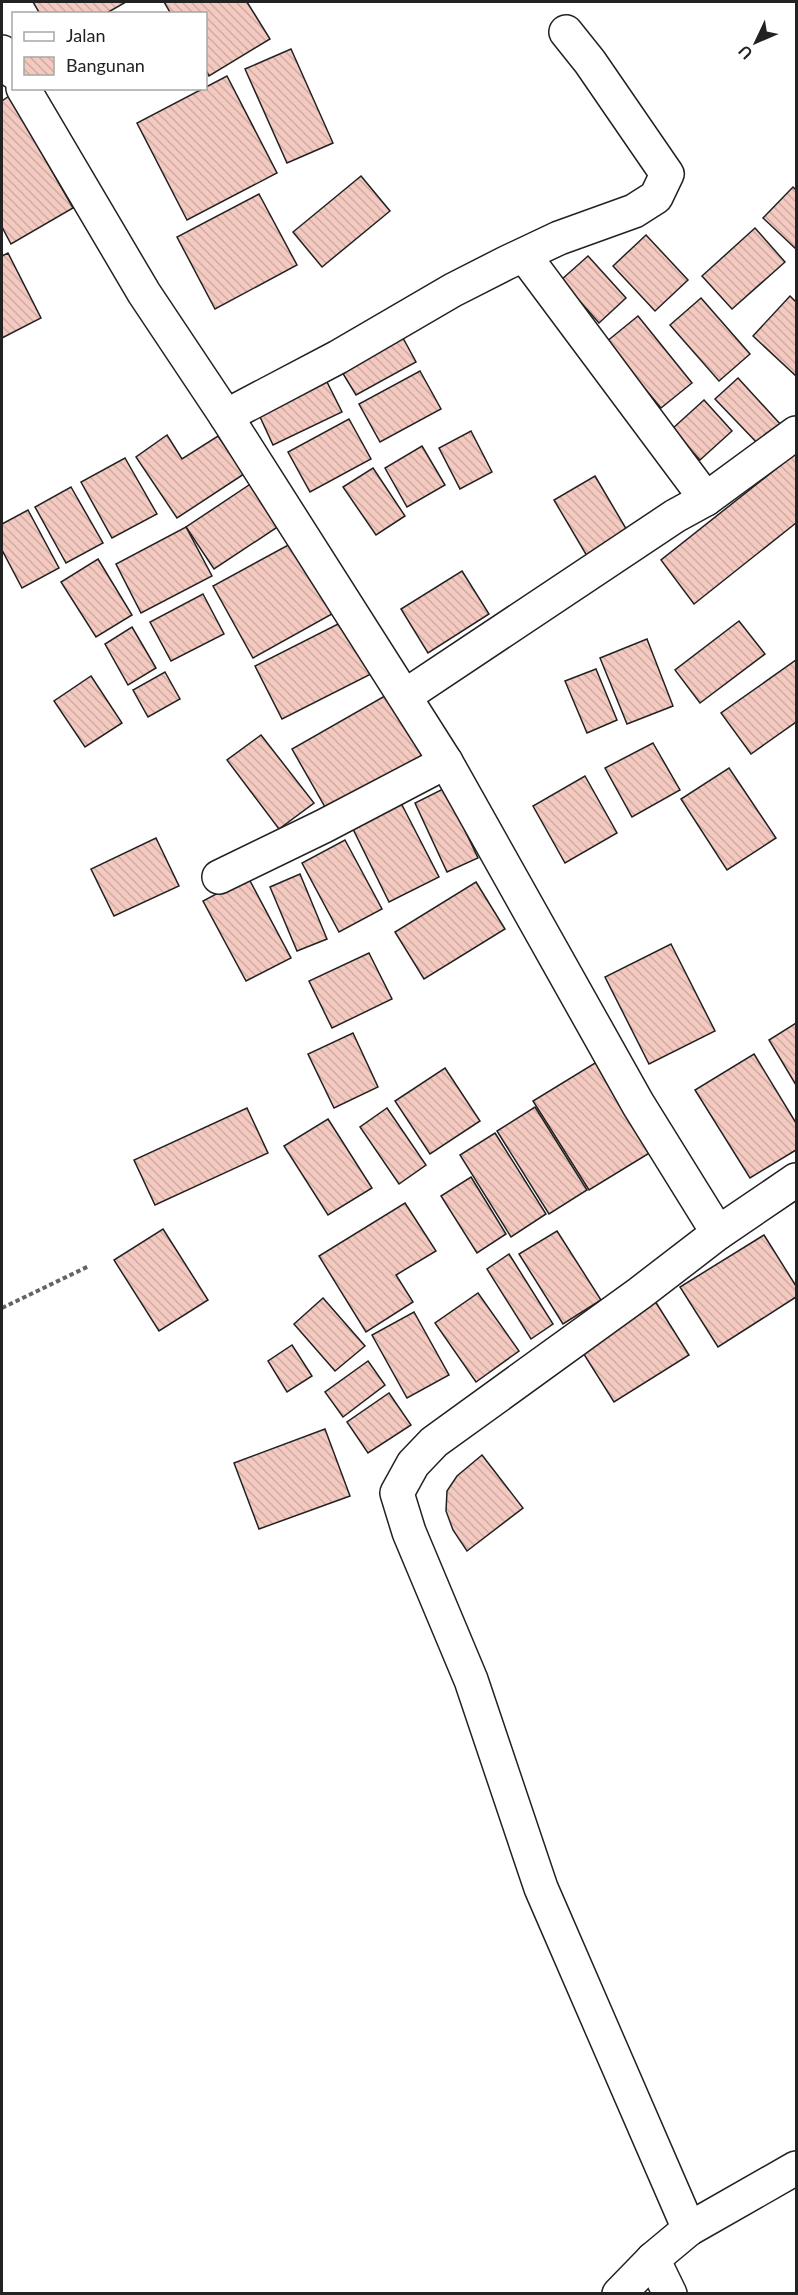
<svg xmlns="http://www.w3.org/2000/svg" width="798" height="2295" font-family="Lato,sans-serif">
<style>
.building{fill:url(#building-back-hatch);stroke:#222;stroke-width:1.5}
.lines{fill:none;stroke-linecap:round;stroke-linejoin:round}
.minor-casing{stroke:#222;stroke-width:36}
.path{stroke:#646464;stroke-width:4;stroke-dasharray:4.5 3;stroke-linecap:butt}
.minor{stroke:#fff;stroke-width:33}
</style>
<defs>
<pattern id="building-back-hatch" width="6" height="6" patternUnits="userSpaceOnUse" patternTransform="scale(1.5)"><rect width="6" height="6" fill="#f3c9c0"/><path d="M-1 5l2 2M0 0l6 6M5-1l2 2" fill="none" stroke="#d0aca5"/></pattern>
</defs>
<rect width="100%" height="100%" fill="#fff"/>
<g class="building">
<path d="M33 2H126L105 14H40Z"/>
<path d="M164 2H247L270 39 209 76 206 70V14H171Z"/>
<path d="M291 49 333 143 287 163 245 69Z"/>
<path d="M227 76 277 173 187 220 137 123Z"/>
<path d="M9 96 73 208 11 244 2 227V101Z"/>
<path d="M361 176 390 211 322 267 293 232Z"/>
<path d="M793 187 796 190V249L763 218Z"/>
<path d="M259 194 297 265 215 309 177 237Z"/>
<path d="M755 228 785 262 732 309 702 276Z"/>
<path d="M646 235 688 280 655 311 613 266Z"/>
<path d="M8 253 41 318 2 338V256Z"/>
<path d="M588 256 626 298 599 323 561 280Z"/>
<path d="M790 296 796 302V376L753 336Z"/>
<path d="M701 298 750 354 719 381 670 325Z"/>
<path d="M638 316 692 383 661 408 606 342Z"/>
<path d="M403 338 416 362 356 395 342 372Z"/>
<path d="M420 371 441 409 380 442 359 404Z"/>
<path d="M323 374 342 412 273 445 255 406Z"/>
<path d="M738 378 782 426 760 446 715 399Z"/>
<path d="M704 400 732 431 700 460 672 429Z"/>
<path d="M349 419 371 459 310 492 288 452Z"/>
<path d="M471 431 492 472 460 489 439 448Z"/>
<path d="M167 435 182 459 218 436 244 474 177 518 136 457Z"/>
<path d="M422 446 445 485 407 507 385 468Z"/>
<path d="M796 453V523L694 604 661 560Z"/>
<path d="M125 458 157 514 112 538 81 482Z"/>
<path d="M373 468 405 516 376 535 343 487Z"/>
<path d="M595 476 628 532 587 556 554 500Z"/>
<path d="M252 483 279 526 214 569 186 527Z"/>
<path d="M71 487 103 543 66 563 35 507Z"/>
<path d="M28 510 59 568 22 588 2 550V524Z"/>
<path d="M186 527 212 576 141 613 116 564Z"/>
<path d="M292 543 332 614 253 658 213 586Z"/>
<path d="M98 559 132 615 96 637 61 582Z"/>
<path d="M462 571 489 614 428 653 401 609Z"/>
<path d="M203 594 224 634 171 661 150 622Z"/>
<path d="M344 621 371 674 282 719 255 666Z"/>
<path d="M739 621 765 654 700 703 675 670Z"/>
<path d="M132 627 156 668 128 685 105 644Z"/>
<path d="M647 639 673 706 627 724 600 658Z"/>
<path d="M796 660V722L751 754 721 713Z"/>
<path d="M596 669 617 720 587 733 565 681Z"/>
<path d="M165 672 180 699 148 717 133 690Z"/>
<path d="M91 676 122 723 85 747 54 701Z"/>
<path d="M390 693 428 759 329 814 292 749Z"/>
<path d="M261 735 314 803 279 829 227 760Z"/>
<path d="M653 743 680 790 632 817 605 768Z"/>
<path d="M729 768 776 838 727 870 681 799Z"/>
<path d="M585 776 617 833 565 863 533 806Z"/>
<path d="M445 788 478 858 447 872 415 803Z"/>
<path d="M401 803 439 877 389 902 352 827Z"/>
<path d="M156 838 179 886 114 916 91 869Z"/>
<path d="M345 840 382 909 339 932 302 863Z"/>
<path d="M300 874 327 939 297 951 270 887Z"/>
<path d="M248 877 291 958 246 981 203 901Z"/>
<path d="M476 882 505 929 424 979 395 932Z"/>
<path d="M671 944 715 1031 649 1064 605 977Z"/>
<path d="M369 953 392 999 332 1028 309 981Z"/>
<path d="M796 1023V1085L769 1040Z"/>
<path d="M353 1033 378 1087 334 1108 308 1054Z"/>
<path d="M754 1054 796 1123V1150L750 1178 695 1090Z"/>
<path d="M600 1060 656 1149 589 1190 533 1101Z"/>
<path d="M445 1068 480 1121 430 1154 395 1101Z"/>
<path d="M535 1107 587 1190 549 1214 497 1131Z"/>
<path d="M247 1108 268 1153 155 1205 134 1160Z"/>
<path d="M387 1108 426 1165 399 1184 360 1127Z"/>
<path d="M328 1119 372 1188 328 1215 284 1146Z"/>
<path d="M495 1133 546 1214 511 1237 460 1155Z"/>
<path d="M471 1177 506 1234 477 1253 441 1196Z"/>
<path d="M405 1203 436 1251 396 1275 413 1302 366 1332 319 1256Z"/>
<path d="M163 1229 208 1300 159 1331 114 1260Z"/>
<path d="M557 1231 601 1300 563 1324 519 1254Z"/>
<path d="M764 1235 796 1286V1297L718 1347 680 1287Z"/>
<path d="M509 1254 553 1324 531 1339 487 1269Z"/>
<path d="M478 1293 519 1351 476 1382 435 1323Z"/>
<path d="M323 1298 365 1346 335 1371 294 1324Z"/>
<path d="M655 1301 689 1355 614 1402 580 1348Z"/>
<path d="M414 1312 449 1375 407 1398 372 1335Z"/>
<path d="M292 1345 312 1376 287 1392 268 1361Z"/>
<path d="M368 1361 385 1385 343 1417 325 1392Z"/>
<path d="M389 1393 411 1425 368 1453 347 1422Z"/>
<path d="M325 1429 350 1496 259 1529 234 1463Z"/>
<path d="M482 1455 523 1508 467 1551 453 1530 446 1511 447 1491 457 1476Z"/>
</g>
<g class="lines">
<g class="minor-casing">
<g id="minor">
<path d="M2 52 14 72"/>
<path d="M23 88 144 293 226 416 446 762 638 1104 718 1233"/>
<path d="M226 416 338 357 453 290 506 263 559 238 634 211 656 197 667 174 590 62 566 32"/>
<path d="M706 499 796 433"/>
<path d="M405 696 675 516 706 499 524 255"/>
<path d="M219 877 324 826 446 762"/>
<path d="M689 2229 541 1888 471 1680 409 1532 397 1493 413 1464 434 1442 640 1293 718 1233 796 1180"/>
<path d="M653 2259 670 2294"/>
<path d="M619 2294 653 2259 689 2229 796 2168"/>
</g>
</g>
<path class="path" d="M2 1308 89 1266"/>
<use href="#minor" class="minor"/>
</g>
<rect width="798" height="2295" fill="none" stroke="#222222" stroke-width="6"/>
<rect x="12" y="12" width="195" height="78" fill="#ffffff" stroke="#a7a7a7" stroke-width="1.5"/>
<rect x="24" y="32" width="30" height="9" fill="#ffffff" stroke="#a7a7a7" stroke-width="1.5"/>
<text x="66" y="42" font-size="18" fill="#222222">Jalan</text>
<rect x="24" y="57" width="30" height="18" fill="url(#building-back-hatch)" stroke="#a7a7a7" stroke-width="1.5"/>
<text x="66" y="72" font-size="18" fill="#222222">Bangunan</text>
<g transform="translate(756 42) rotate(226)" stroke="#ffffff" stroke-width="4.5" paint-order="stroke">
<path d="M0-4.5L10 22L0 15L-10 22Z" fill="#222222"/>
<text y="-9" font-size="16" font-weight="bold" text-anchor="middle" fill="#222222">U</text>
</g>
</svg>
